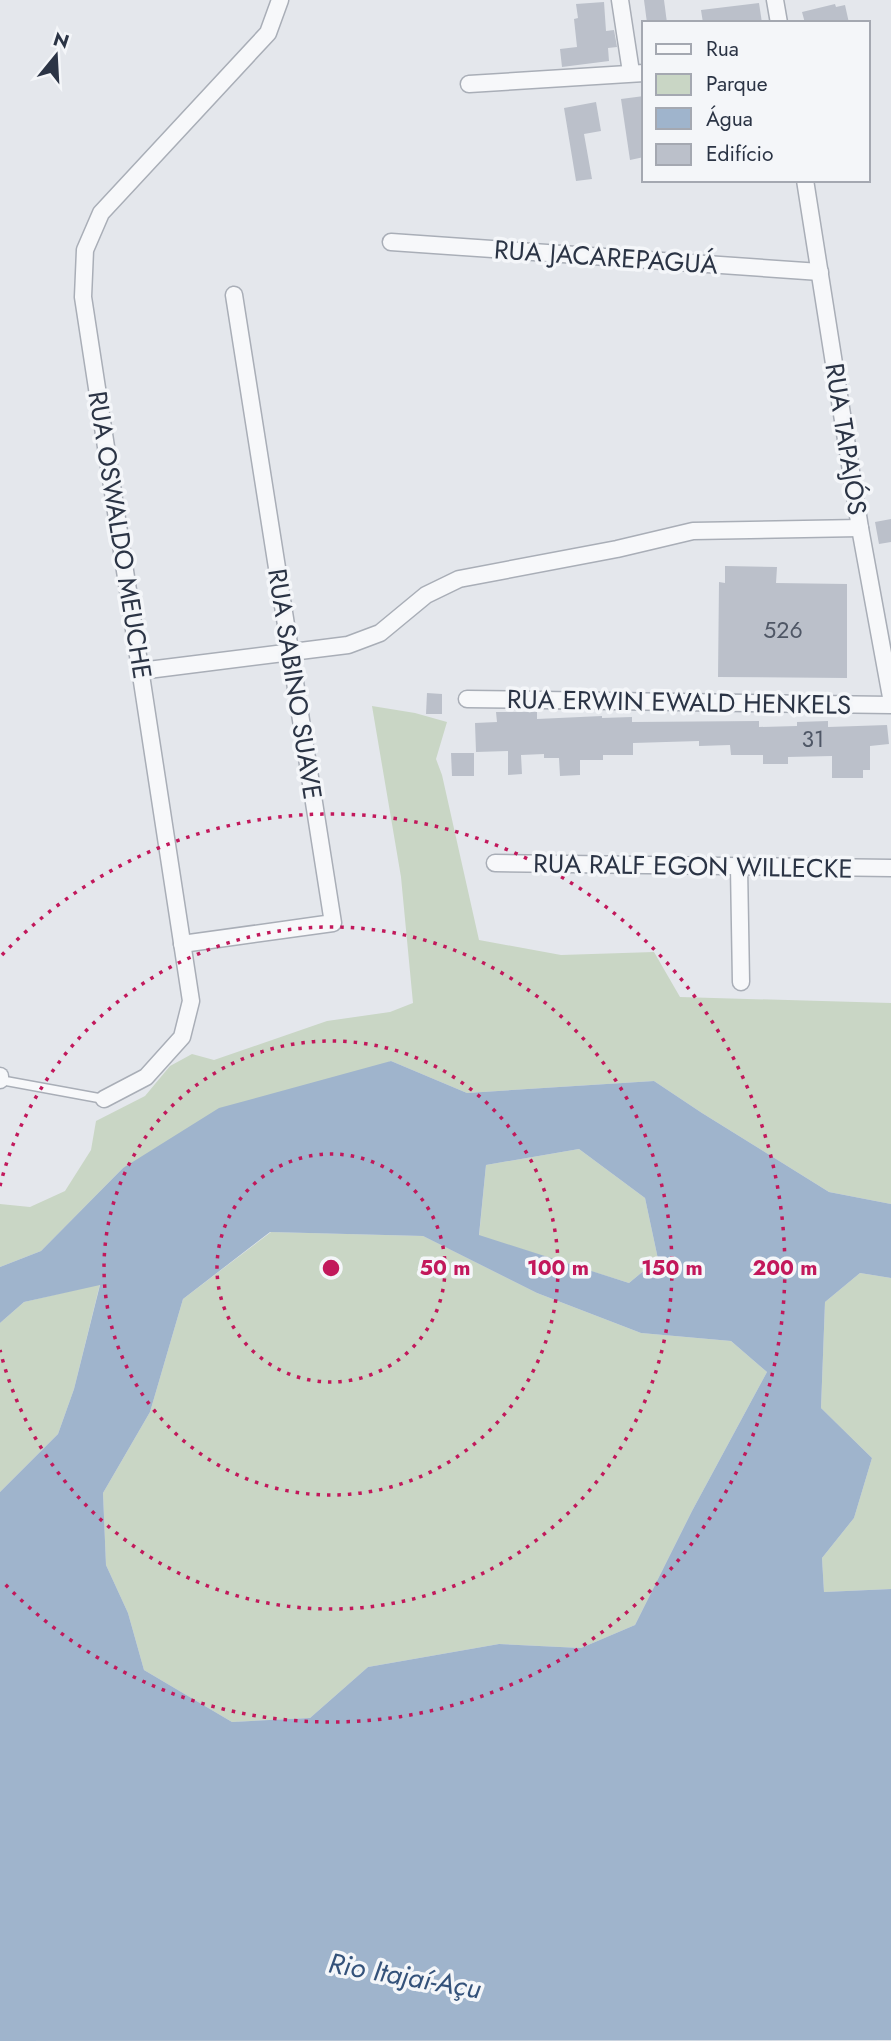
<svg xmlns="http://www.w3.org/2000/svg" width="891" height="2041" font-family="Jost,sans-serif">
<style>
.green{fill:#c9d6c5}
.water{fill:#9fb4cc;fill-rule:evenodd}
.building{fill:#bbc0ca}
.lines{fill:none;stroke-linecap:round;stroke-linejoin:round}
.lane-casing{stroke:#a9aeb7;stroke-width:11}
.street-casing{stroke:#a9aeb7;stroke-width:19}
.lane{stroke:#f7f8fa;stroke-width:8}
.street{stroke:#f7f8fa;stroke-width:16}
.ring{fill:none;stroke:#c2185b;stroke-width:3.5;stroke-dasharray:3.5 7}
.labels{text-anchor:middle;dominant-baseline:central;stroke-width:7;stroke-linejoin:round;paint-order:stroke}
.number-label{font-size:23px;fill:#4f5766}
.street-label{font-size:26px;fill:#2b3445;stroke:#f4f6f9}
.water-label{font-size:28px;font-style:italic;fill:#34527a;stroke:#f4f6f9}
.centre{fill:#c2185b;stroke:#f4f6f9;stroke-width:3.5}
.ring-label{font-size:21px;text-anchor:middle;font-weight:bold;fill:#c2185b;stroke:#f4f6f9;stroke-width:7;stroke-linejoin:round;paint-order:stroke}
</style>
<rect width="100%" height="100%" fill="#e4e7ec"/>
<g class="green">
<path d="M372 706 415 713 447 722 436 759 442 775 479 940 561 955 654 952 680 997 891 1003V1204L829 1192 702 1113 654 1081 467 1093 391 1061 123 1168 41 1251 0 1267V1204L30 1207 65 1191 91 1150 96 1121 145 1096 170 1066 192 1054 214 1060 327 1021 390 1012 413 1003 401 877Z"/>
<path d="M579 1149 645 1198 658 1259 629 1283 479 1236 486 1165Z"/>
<path d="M271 1232 423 1236 537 1293 641 1333 731 1341 767 1372 692 1511 635 1625 581 1648 499 1644 368 1667 310 1718 232 1722 144 1670 128 1613 106 1565 103 1493 150 1412 183 1299Z"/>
<path d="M860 1273 891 1278V1589L824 1592 822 1558 854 1518 872 1458 821 1408 825 1302Z"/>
<path d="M100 1284 74 1389 58 1434 0 1492V1323L24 1302Z"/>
</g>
<path class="water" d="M391 1061 467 1093 654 1081 702 1113 829 1192 891 1204V1278L860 1273 825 1302 821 1408 872 1458 854 1518 822 1558 824 1592 891 1589V2040L0 2041V1492L58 1434 74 1389 100 1285 24 1302 0 1323V1267L41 1251 123 1168 219 1108ZM579 1149 645 1198 658 1259 629 1283 479 1235 486 1165ZM270 1232 423 1236 537 1293 641 1333 731 1341 767 1372 692 1511 635 1625 581 1648 499 1644 368 1667 310 1718 232 1722 144 1670 128 1613 106 1565 103 1493 150 1412 183 1299Z"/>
<g class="building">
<path d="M644 0H664L667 23H647Z"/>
<path d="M604 2 606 31 614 30 617 47 608 48 609 61 562 67 560 49 577 47 574 19 578 18 576 4Z"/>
<path d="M759 3 762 23H703L701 10Z"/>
<path d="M835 4 836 7 845 5 849 23H805L802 12Z"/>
<path d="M644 96V157L630 160 621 99Z"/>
<path d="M596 102 601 131 584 134 592 179 576 181 564 108Z"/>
<path d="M891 519V542L879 544 875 522Z"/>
<path d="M725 566 777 567 776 583 847 584V678L718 677 719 582 725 583Z"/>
<path d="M427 693 442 694V714H426Z"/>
<path d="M496 712H537V719L602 716V718L632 717V722L759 721V727L797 726V722L828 721V727L887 725 889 744 870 746V770H863V778H832V756L788 757V764H763V755H731L730 745 699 746V741L633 743V755H603V760H580V775L560 776 559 758H544V754L521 755 522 774 508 775V751L476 752 475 723 497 722Z"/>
<path d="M451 753H474V776H452Z"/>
</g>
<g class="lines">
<g class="lane-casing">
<path id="lane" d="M0 1080 104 1099"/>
</g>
<g class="street-casing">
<g id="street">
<path d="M620 0 631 72"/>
<path d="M775 0 779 23"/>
<path d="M469 84 644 73"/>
<path d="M805 180 860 528 891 697"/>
<path d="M391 242 820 272"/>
<path d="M140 671 348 645 380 633 426 595 459 579 617 549 693 531 860 528"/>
<path d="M467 699 891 705"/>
<path d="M495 863 891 868"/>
<path d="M739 867 741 982"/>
<path d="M182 944 333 923 234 295"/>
<path d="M0 1076V1080"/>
<path d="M104 1099 146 1077 182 1037 191 1001 83 297 85 250 101 213 268 33 280 0"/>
</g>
</g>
<use href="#lane" class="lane"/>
<use href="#street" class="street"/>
</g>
<g class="ring">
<circle cx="331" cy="1268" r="114"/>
<circle cx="331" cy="1268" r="227"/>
<path d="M0 1186A341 341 0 1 1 0 1350"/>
<path d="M2 955A454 454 0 1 1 2 1581"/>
</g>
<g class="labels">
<g class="number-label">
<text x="783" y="630">526</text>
<text x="813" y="739">31</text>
</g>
<g class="street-label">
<text transform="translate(606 257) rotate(4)">RUA JACAREPAGUÁ</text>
<text transform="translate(846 439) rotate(81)">RUA TAPAJÓS</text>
<text transform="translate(120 535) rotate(81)">RUA OSWALDO MEUCHE</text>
<text transform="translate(295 684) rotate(81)">RUA SABINO SUAVE</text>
<text transform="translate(679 702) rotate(1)">RUA ERWIN EWALD HENKELS</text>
<text transform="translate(693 866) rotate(1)">RUA RALF EGON WILLECKE</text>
</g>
<g class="water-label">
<text transform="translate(405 1976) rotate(10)">Rio Itajaí-Açu</text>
</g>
</g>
<circle cx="331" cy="1268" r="10" class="centre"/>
<g class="ring-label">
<text x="445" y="1275">50 m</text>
<text x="558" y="1275">100 m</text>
<text x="672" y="1275">150 m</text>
<text x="785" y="1275">200 m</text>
</g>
<rect x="642" y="21" width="228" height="161" fill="#f4f6f9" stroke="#a4a8b1" stroke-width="2"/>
<rect x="656" y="44" width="35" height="10" fill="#f7f8fa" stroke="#a4a8b1" stroke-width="2"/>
<text x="706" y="56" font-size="21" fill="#2b3445">Rua</text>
<rect x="656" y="74" width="35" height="21" fill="#c9d6c5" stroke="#a4a8b1" stroke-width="2"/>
<text x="706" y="91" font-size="21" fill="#2b3445">Parque</text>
<rect x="656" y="108" width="35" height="21" fill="#9fb4cc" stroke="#a4a8b1" stroke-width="2"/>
<text x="706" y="126" font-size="21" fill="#2b3445">Água</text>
<rect x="656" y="144" width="35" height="21" fill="#bbc0ca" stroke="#a4a8b1" stroke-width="2"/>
<text x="706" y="161" font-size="21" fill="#2b3445">Edifício</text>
<g transform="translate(56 56) rotate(18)" stroke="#f4f6f9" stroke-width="5" paint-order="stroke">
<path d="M0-5L12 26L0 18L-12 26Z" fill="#2b3445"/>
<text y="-10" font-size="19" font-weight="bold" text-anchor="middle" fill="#2b3445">N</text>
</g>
</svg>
